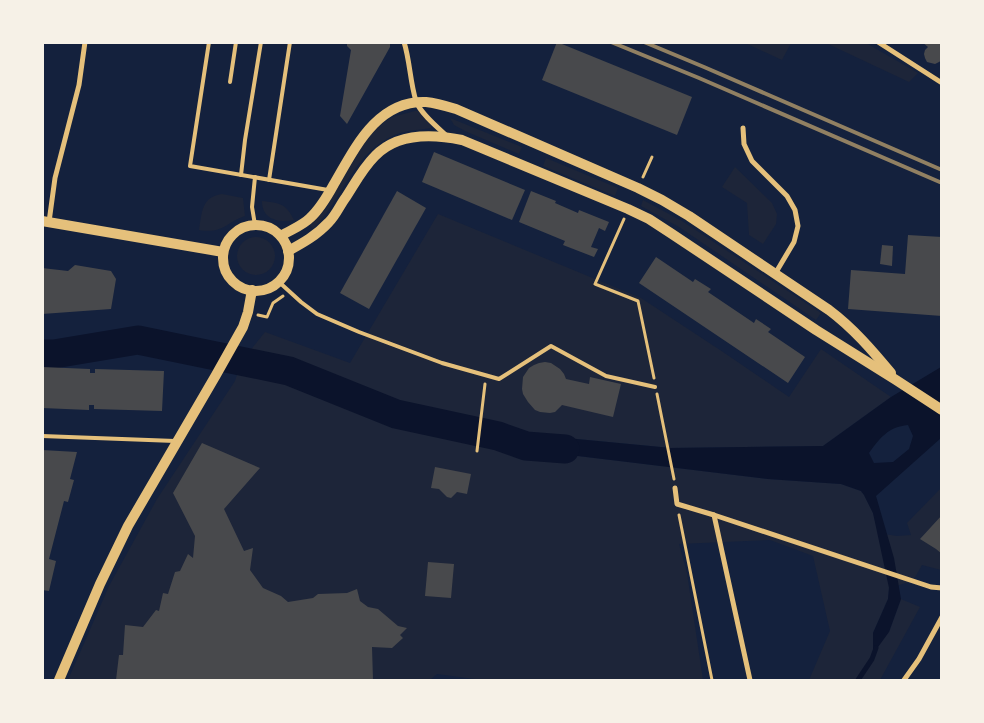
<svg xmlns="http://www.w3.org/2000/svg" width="984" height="723" font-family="'Golos Text',sans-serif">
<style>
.green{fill:#1d2539}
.water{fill:#0b132b;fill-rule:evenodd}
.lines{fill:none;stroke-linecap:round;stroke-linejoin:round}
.stream{stroke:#0b132b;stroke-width:5}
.river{stroke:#0b132b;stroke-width:29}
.building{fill:#48494c}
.path{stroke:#e5c07b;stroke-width:3}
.service{stroke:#e5c07b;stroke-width:4}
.minor{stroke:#e5c07b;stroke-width:5}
.secondary{stroke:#e5c07b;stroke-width:10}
.rail{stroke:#918062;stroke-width:4}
</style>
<rect width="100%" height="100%" fill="#14213d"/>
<g class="green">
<path d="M745 43H791L782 60Z"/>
<path d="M826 43H866L918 73 909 82Z"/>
<path d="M415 111H419L431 126V128C420 130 408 130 397 134 353 151 344 198 313 229L310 225 325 210 363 145 377 127 392 117Z"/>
<path d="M450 118 522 147 519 154 465 131 454 125Z"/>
<path d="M546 158 618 188 615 196 543 166Z"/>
<path d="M735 167 772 203 777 214 776 224 763 244 749 235 747 203 722 187Z"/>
<path d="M222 194 243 198 245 216C225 223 223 234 199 230 202 213 201 197 222 194Z"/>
<path d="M643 200 682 221 821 313 816 320 679 227 641 206Z"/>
<path d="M262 201C279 203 286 203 294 220 279 223 262 220 262 201Z"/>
<path d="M438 214 641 298 726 354 789 397 821 349 891 397 823 446 671 448 566 438 539 433 527 445 545 452 768 479 841 484 861 491 864 495 873 513 878 533 897 536 911 535 907 523 941 488V570L922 565 913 581 889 588 888 599 873 633 889 632 901 599 920 607 880 680H809L830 631 813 556 770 540 679 544 687 573 703 680H482L437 674 430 680H68L109 586 157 499 235 381 241 362 265 332 350 363Z"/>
<circle cx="256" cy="256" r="19"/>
</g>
<path class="water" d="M941 367V438L876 496 894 558 901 599 889 632 873 654V633L888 599 889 588 873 513 864 495 861 491 841 484 768 479 545 452 526 446 539 433 566 438 671 448 823 446 891 397ZM908 425 913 436 909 449 893 462 874 463 869 453C880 438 888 427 908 425Z"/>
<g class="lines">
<path class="stream" d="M858 680 872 659 876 648"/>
<path class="river" d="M42 354H54L138 340 289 371 396 414 498 436 526 446 565 449"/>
</g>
<g class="building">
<path d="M347 42H390V47L347 124 340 116 351 50 347 46Z"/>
<path d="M557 42 692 97 677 135 542 80Z"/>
<path d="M922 42H942V60L939 62 935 64 927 62 925 58 924 54 925 50 928 47Z"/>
<path d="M434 152 525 190 512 220 422 182Z"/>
<path d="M397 191 426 208 369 309 340 293Z"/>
<path d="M531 191 556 201 555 203 578 213 579 210 609 222 605 231 599 228 591 247 598 249 594 257 563 245 565 241 519 222Z"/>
<path d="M908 235 942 237V316L848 309 851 270 905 274Z"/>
<path d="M882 245 893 246 892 266 880 264Z"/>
<path d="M656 257 693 282 695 279 711 289 708 292 754 323 756 319 771 329 768 332 805 357 788 383 639 283Z"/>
<path d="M75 265 111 271 116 279 111 309 42 314V268L68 271Z"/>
<path d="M545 362 551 363 560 369 564 374 566 379 589 384 590 377 621 384 613 417 562 405 555 412 550 413 540 412 535 410 528 402 523 394 522 389 523 377 529 368 534 365 539 363Z"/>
<path d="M42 367 90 369V373H95V369L164 371 162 411 94 409V405H89V410L42 408Z"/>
<path d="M202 443 260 468 224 509 244 551 253 548 250 570 263 588 281 596 288 602 313 598 318 594 347 593 357 589 360 601 368 607 378 609 398 626 407 628 400 635 403 638 392 648 372 647 373 680 360 679 359 680H116L119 655H123L125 625 143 627 156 610 159 611 163 593 168 594 175 572 180 571 188 554 193 558 195 536 173 493Z"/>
<path d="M42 450 77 452 70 479 74 480 68 502 64 501 49 559 56 561 49 591 42 590Z"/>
<path d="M435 467 471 474 467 494 457 492 451 498 447 497 439 489 431 488Z"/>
<path d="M942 515V554L936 549 920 539Z"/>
<path d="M428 562 454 564 451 598 425 596Z"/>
</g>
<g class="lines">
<g class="path">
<path d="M643 177 652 157"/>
<path d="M624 219 595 284 638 301 654 378"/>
<path d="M258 315 267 317 273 303 283 296"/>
<path d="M657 394 674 479"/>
<path d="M477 451 485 384"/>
<path d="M679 515 712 680"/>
</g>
<g class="service">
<path d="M209 42 190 166 328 190"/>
<path d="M230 82 236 42"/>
<path d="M241 175 245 140 261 42"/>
<path d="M269 180 290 42"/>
<path d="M255 225 252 207 255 177"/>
<path d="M279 282 301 302 317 314 359 332 442 363 499 379 551 346 606 376 655 387"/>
<path d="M42 436 175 441"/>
</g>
<g class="minor">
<path d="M404 42C410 61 410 82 416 101 420 113 437 127 447 136"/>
<path d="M878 42 942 83"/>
<path d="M743 128 744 144 752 161 787 196 795 210 798 226 794 242 775 274"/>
<path d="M49 222 55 178 79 85 85 42"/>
<path d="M675 488 677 504 714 515 931 587 942 588"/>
<path d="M714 515 750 680"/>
<path d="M904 680 919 659 942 617"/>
</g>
<g class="secondary">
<path d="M42 221 223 252"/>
<circle cx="256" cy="258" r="33"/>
<path d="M281 236C290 230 302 226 310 218 320 209 328 195 334 184 355 148 377 100 426 102 436 103 446 106 456 109L638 188 662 200 689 216 829 310C853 328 872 350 891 373"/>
<path d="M288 251C303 243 317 235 329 222 336 215 340 205 346 197 355 183 363 168 375 156 397 133 433 134 462 140L628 209 649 219 672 234 816 330 896 380 942 410"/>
<path d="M59 680 100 584 128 526 216 375 243 327 248 312 252 290"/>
</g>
<g class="rail">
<path d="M611 42 699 78 942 183"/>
<path d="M644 42 704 67 942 170"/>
</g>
</g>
<rect width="984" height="723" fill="none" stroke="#f6f1e7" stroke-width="88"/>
</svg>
